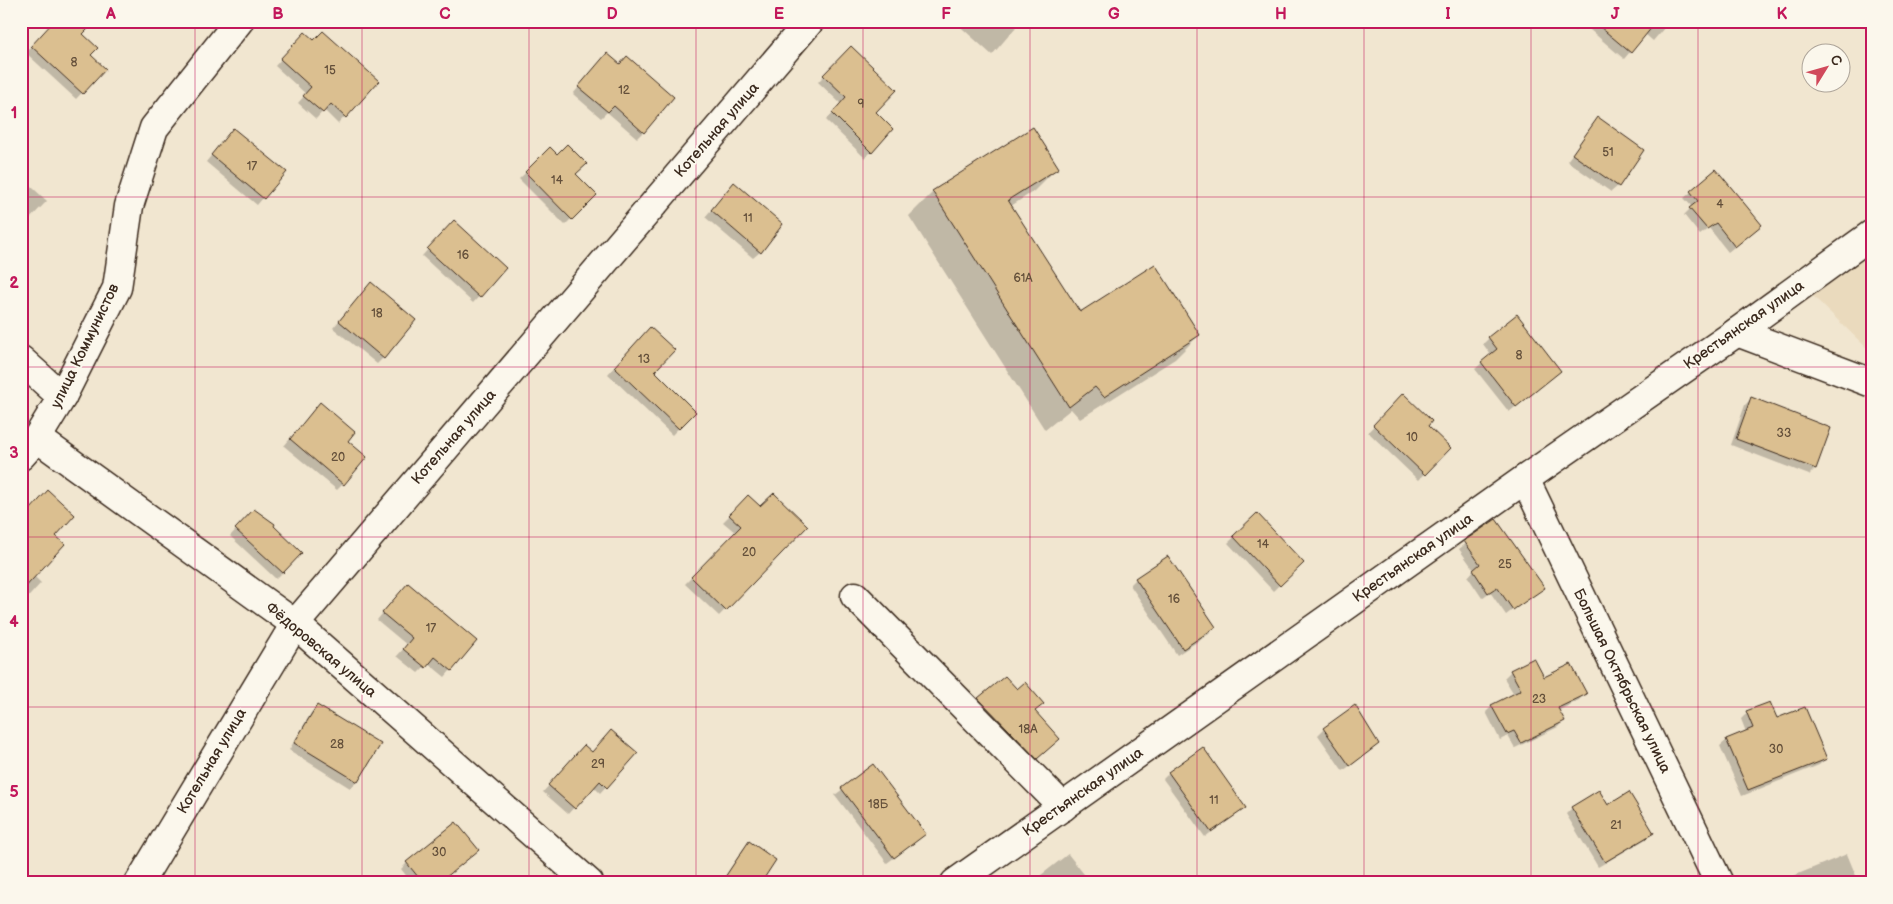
<svg xmlns="http://www.w3.org/2000/svg" width="1893" height="904" font-family="'Balsamiq Sans',sans-serif">
<style>
.built{fill:#eadabd}
.shadow{fill:#0003}
.building{fill:#dbbf90;stroke:#3b2a1e}
.lines{fill:none;stroke-linecap:round;stroke-linejoin:round}
.minor-casing{stroke:#3b2a1e;stroke-width:31}
.minor{stroke:#fbf7ec;stroke-width:28}
.grid{fill:none;stroke:#c2185b;stroke-width:1;stroke-opacity:0.55}
.labels{text-anchor:middle;dominant-baseline:central;stroke-width:4;stroke-linejoin:round;paint-order:stroke}
.number-label{font-size:12px;fill:#634f3a}
.street-label{font-size:15px;fill:#3b2a1e;stroke:#fbf7ec}
.neatline{fill:none;stroke:#c2185b;stroke-width:2}
.grid-label{font-size:16px;text-anchor:middle;font-weight:bold;fill:#c2185b}
</style>
<rect width="100%" height="100%" fill="#f1e6d0"/>
<filter id="ink" filterUnits="userSpaceOnUse"><feTurbulence type="fractalNoise" baseFrequency=".02" numOctaves="2"/><feDisplacementMap in="SourceGraphic" scale="10" xChannelSelector="R" yChannelSelector="G"/><feConvolveMatrix kernelMatrix="1 2 1 2 8 2 1 2 1" color-interpolation-filters="sRGB"/></filter>
<g filter="url(#ink)">
<path class="built" d="M1872 253V353L1813 296Z"/>
<g class="shadow">
<path d="M55 21 104 69 76 99 26 53Z"/>
<path d="M954 21H1010L1016 27 992 55Z"/>
<path d="M1563 21H1670L1653 41 1645 34 1624 59 1582 23 1575 31Z"/>
<path d="M298 40 314 42 377 81 338 124 324 110 316 119 298 103 306 94 275 66Z"/>
<path d="M851 48 874 112 871 152 865 158 826 120 841 104 818 82Z"/>
<path d="M601 61 643 132 637 138 607 112 601 118 573 94Z"/>
<path d="M1598 119 1618 186 1611 192 1567 161Z"/>
<path d="M233 129 285 172 257 205 206 162Z"/>
<path d="M1033 129 1058 167 1034 191 1011 206 1080 313 1199 335 1175 359 1080 419 1071 409 1045 430 909 216 933 192Z"/>
<path d="M550 149 595 195 565 225 519 179Z"/>
<path d="M1716 171 1754 231 1728 252 1709 228 1700 235 1684 215 1692 207 1684 198Z"/>
<path d="M21 177 47 201 21 228Z"/>
<path d="M728 190 760 252 753 258 705 217Z"/>
<path d="M447 228 505 268 473 303 422 256Z"/>
<path d="M365 290 383 358 377 364 333 328Z"/>
<path d="M643 335 653 371 694 412 672 435 608 374Z"/>
<path d="M1489 338 1560 371 1509 412 1475 369 1491 355 1483 344Z"/>
<path d="M1403 395 1426 426 1449 448 1418 480 1368 432Z"/>
<path d="M1751 399 1830 429 1815 469 1809 475 1731 445 1745 405Z"/>
<path d="M314 410 346 441 343 484 337 490 284 446Z"/>
<path d="M748 497 760 508 807 526 719 616 685 584 736 533 723 522Z"/>
<path d="M254 511 283 572 276 579 230 536Z"/>
<path d="M1257 515 1302 563 1273 591 1228 543Z"/>
<path d="M21 521 54 537 34 576 41 583 21 605Z"/>
<path d="M1496 521 1543 587 1506 615 1490 592 1482 598 1468 577 1474 570 1459 549Z"/>
<path d="M1136 579 1215 627 1209 634 1177 655 1130 585Z"/>
<path d="M402 590 475 641 445 677 428 663 418 673 397 656 407 645 377 620Z"/>
<path d="M1533 660 1544 679 1585 693 1579 700 1558 711 1564 720 1558 727 1515 748 1508 736 1500 740 1486 712 1492 706 1514 694 1504 678 1511 671Z"/>
<path d="M1005 678 1016 691 1043 704 1034 712 1052 745 1030 764 973 705Z"/>
<path d="M318 706 379 745 357 782 350 788 289 750 311 713Z"/>
<path d="M1747 713 1777 719 1826 759 1819 765 1742 796 1720 746 1727 740 1746 732 1741 719Z"/>
<path d="M1324 729 1378 744 1343 771 1318 735Z"/>
<path d="M578 753H636L600 793 593 786 568 814 543 792Z"/>
<path d="M873 766 918 840 887 863 835 795Z"/>
<path d="M1169 773 1244 807 1205 837 1163 779Z"/>
<path d="M1607 807 1653 833 1646 839 1598 867 1566 814 1572 808Z"/>
<path d="M749 843 764 876 773 883H721L743 849Z"/>
<path d="M1068 854 1091 883H1031Z"/>
<path d="M1847 854 1859 883H1780L1781 881Z"/>
<path d="M407 863 438 883H412L401 869Z"/>
</g>
<g class="building">
<path d="M54 21H96L83 34 98 48 91 55 106 69 83 94 31 46Z"/>
<path d="M1593 21H1657L1631 53Z"/>
<path d="M323 31 379 81 346 118 331 104 323 113 303 96 311 87 280 59 305 32 314 40Z"/>
<path d="M851 46 897 90 876 112 893 129 872 153 832 113 846 97 823 75Z"/>
<path d="M607 53 620 64 627 56 674 97 644 133 614 106 608 112 578 87Z"/>
<path d="M1598 117 1644 150 1619 187 1572 154Z"/>
<path d="M1033 127 1059 168 1008 200 1080 312 1155 264 1200 335 1104 397 1095 387 1069 407 932 191Z"/>
<path d="M233 128 287 172 264 199 211 155Z"/>
<path d="M567 144 587 164 576 174 597 195 572 220 525 172 550 147 557 154Z"/>
<path d="M1716 169 1762 225 1735 247 1716 223 1707 229 1689 208 1698 201 1690 191Z"/>
<path d="M734 182 783 224 761 253 711 210Z"/>
<path d="M454 220 506 268 480 298 427 249Z"/>
<path d="M371 282 416 320 384 359 339 321Z"/>
<path d="M1517 314 1561 371 1516 407 1481 362 1497 349 1488 337Z"/>
<path d="M650 327 675 350 655 371 696 412 679 429 614 367Z"/>
<path d="M1403 393 1432 421 1428 426 1451 448 1425 475 1373 425Z"/>
<path d="M1751 397 1831 428 1816 469 1736 439Z"/>
<path d="M320 402 355 432 348 441 367 457 344 485 290 439Z"/>
<path d="M48 490 75 515 56 536 65 544 21 592V520Z"/>
<path d="M774 493 808 526 726 611 691 577 741 526 729 515 748 495 760 506Z"/>
<path d="M254 509 275 524 274 526 302 553 283 573 235 529Z"/>
<path d="M1257 513 1304 563 1280 586 1233 536Z"/>
<path d="M1496 519 1545 588 1513 610 1497 587 1488 593 1473 570 1480 564 1464 541Z"/>
<path d="M1168 556 1216 627 1183 649 1135 578Z"/>
<path d="M408 583 477 641 452 671 435 657 426 668 403 649 412 638 382 613Z"/>
<path d="M1534 658 1544 677 1571 664 1587 694 1558 708 1565 721 1521 743 1514 731 1507 734 1491 705 1521 690 1510 670Z"/>
<path d="M1005 676 1017 689 1025 682 1044 704 1035 711 1060 739 1037 759 978 698Z"/>
<path d="M1770 702 1777 718 1805 707 1827 759 1748 790 1726 739 1753 728 1746 711Z"/>
<path d="M317 705 381 744 358 782 294 743Z"/>
<path d="M1355 705 1379 744 1350 766 1323 728Z"/>
<path d="M611 730 638 753 607 788 600 781 575 809 548 785 584 745 592 752Z"/>
<path d="M1203 747 1246 808 1211 832 1168 772Z"/>
<path d="M873 764 926 834 894 858 841 788Z"/>
<path d="M1599 790 1608 805 1629 792 1654 833 1605 862 1571 807Z"/>
<path d="M456 822 479 850 439 883H423L406 862Z"/>
<path d="M749 841 776 860 761 883H721Z"/>
</g>
<g class="lines">
<g class="minor-casing">
<g id="minor">
<path d="M1737 332 1872 383"/>
<path d="M21 360 62 397"/>
<path d="M37 438 295 624 589 883"/>
<path d="M21 456 37 438 62 397 117 288 129 206 154 128 239 21"/>
<path d="M1525 479 1719 883"/>
<path d="M855 596 1063 807"/>
<path d="M139 883 295 624 810 21"/>
<path d="M955 883 1525 479 1737 332 1872 234"/>
</g>
</g>
<use href="#minor" class="minor"/>
</g>
</g>
<path class="grid" d="M195 21V883M362 21V883M529 21V883M696 21V883M863 21V883M1030 21V883M1197 21V883M1364 21V883M1531 21V883M1698 21V883M21 197H1872M21 367H1872M21 537H1872M21 707H1872"/>
<g class="labels">
<g class="number-label">
<text x="74" y="62">8</text>
<text x="330" y="70">15</text>
<text x="624" y="90">12</text>
<text x="861" y="104">9</text>
<text x="1608" y="152">51</text>
<text x="252" y="166">17</text>
<text x="557" y="180">14</text>
<text x="1720" y="204">4</text>
<text x="748" y="218">11</text>
<text x="463" y="255">16</text>
<text x="1023" y="278">61А</text>
<text x="377" y="313">18</text>
<text x="1519" y="355">8</text>
<text x="644" y="359">13</text>
<text x="1784" y="433">33</text>
<text x="1412" y="437">10</text>
<text x="338" y="457">20</text>
<text x="1263" y="544">14</text>
<text x="749" y="552">20</text>
<text x="1505" y="564">25</text>
<text x="1174" y="599">16</text>
<text x="431" y="628">17</text>
<text x="1539" y="699">23</text>
<text x="1028" y="729">18А</text>
<text x="337" y="744">28</text>
<text x="1776" y="749">30</text>
<text x="598" y="764">29</text>
<text x="1214" y="800">11</text>
<text x="878" y="804">18Б</text>
<text x="1616" y="825">21</text>
<text x="439" y="852">30</text>
</g>
<g class="street-label">
<text transform="translate(717 130) rotate(-49)">Котельная улица</text>
<text transform="translate(1744 325) rotate(-35)">Крестьянская улица</text>
<text transform="translate(85 346) rotate(-64)">улица Коммунистов</text>
<text transform="translate(454 437) rotate(-49)">Котельная улица</text>
<text transform="translate(1413 558) rotate(-35)">Крестьянская улица</text>
<text transform="translate(321 650) rotate(40)">Фёдоровская улица</text>
<text transform="translate(1622 681) rotate(64)">Большая Октябрьская улица</text>
<text transform="translate(212 761) rotate(-59)">Котельная улица</text>
<text transform="translate(1083 792) rotate(-35)">Крестьянская улица</text>
</g>
</g>
<rect width="1893" height="904" fill="none" stroke="#fbf7ec" stroke-width="55"/>
<g transform="translate(1826 68) rotate(53)"><circle r="24" fill="#fbf7ec" stroke="#aea59a"/>
<path d="M0-4L9 19L0 12L-9 19Z" fill="#d1495b"/>
<text y="-8" font-size="14" font-weight="bold" text-anchor="middle" fill="#3b2a1e">С</text>
</g>
<rect x="28" y="28" width="1838" height="848" class="neatline"/>
<g class="grid-label">
<text x="111" y="19">A</text>
<text x="278" y="19">B</text>
<text x="445" y="19">C</text>
<text x="612" y="19">D</text>
<text x="779" y="19">E</text>
<text x="946" y="19">F</text>
<text x="1114" y="19">G</text>
<text x="1281" y="19">H</text>
<text x="1448" y="19">I</text>
<text x="1615" y="19">J</text>
<text x="1782" y="19">K</text>
<text x="14" y="118">1</text>
<text x="14" y="288">2</text>
<text x="14" y="458">3</text>
<text x="14" y="627">4</text>
<text x="14" y="797">5</text>
</g>
</svg>
